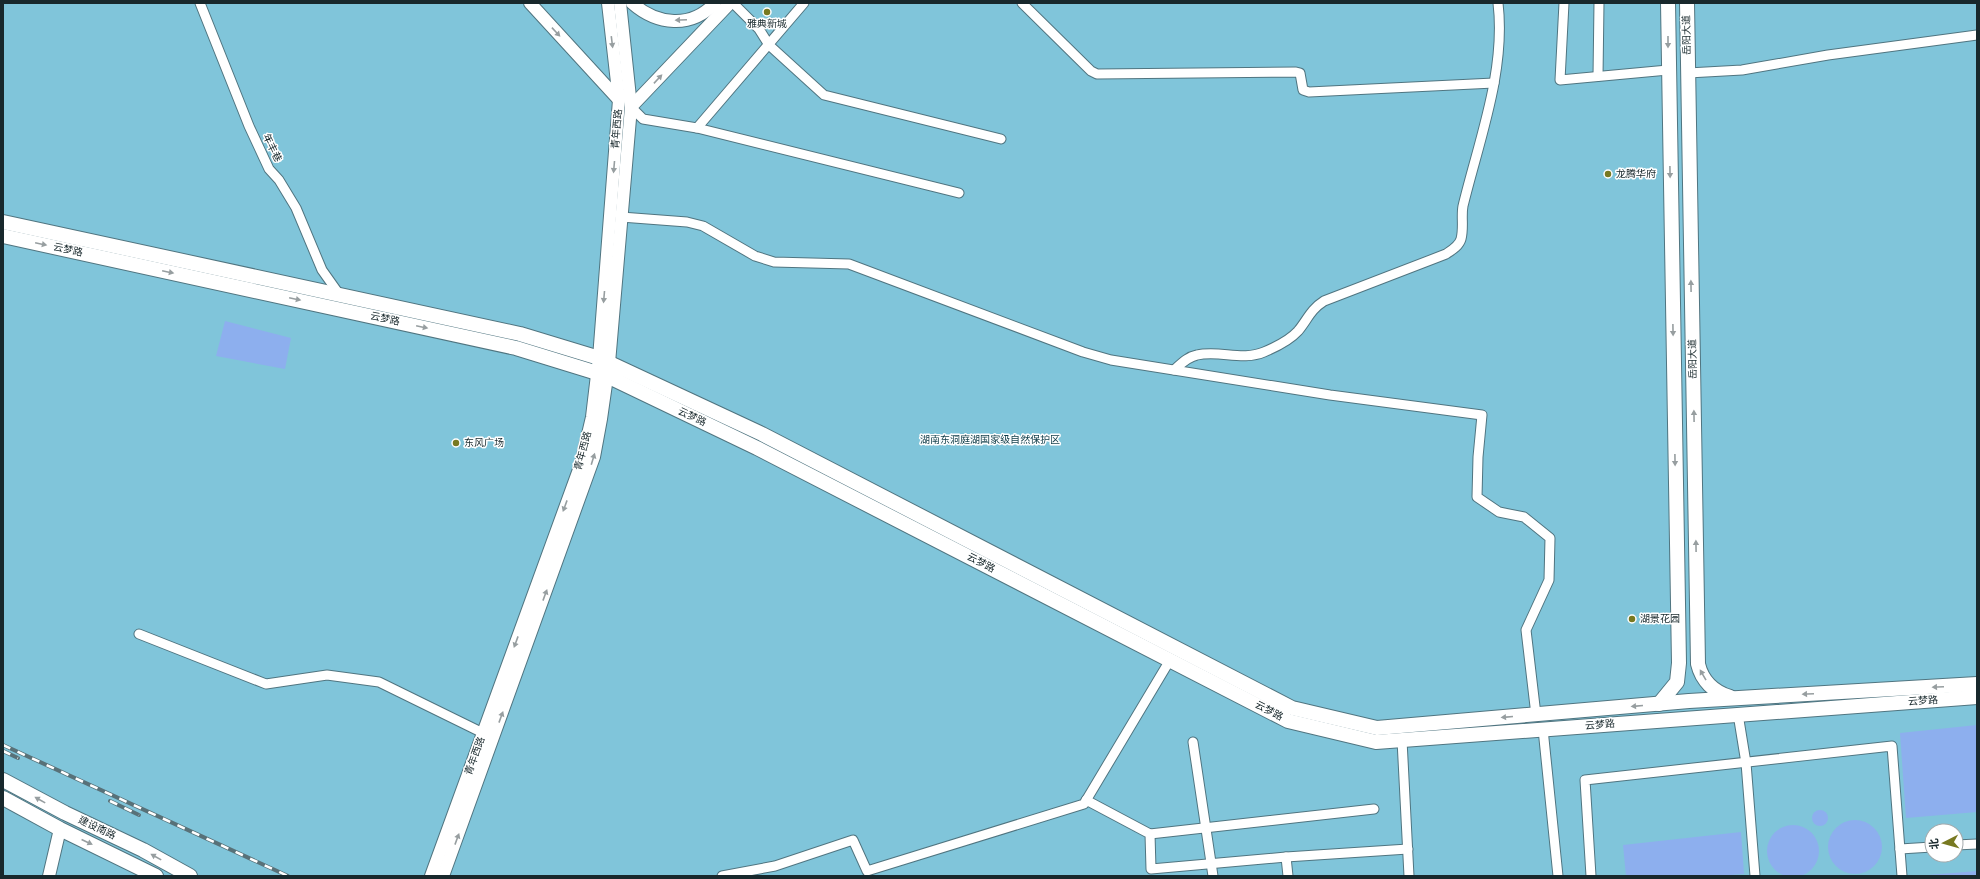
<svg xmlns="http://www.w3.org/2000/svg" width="1980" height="879" font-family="'Varela Round','Noto Sans SC',sans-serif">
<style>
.green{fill:#80c5da;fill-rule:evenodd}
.water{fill:#8dafee}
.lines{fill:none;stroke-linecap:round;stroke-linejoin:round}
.street-casing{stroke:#507580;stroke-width:11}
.secondary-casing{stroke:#507580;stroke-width:14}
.primary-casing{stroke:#507580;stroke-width:16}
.street{stroke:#fff;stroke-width:9}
.secondary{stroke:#fff;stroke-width:12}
.primary{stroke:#fff;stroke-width:14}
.rail-casing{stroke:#587178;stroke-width:4}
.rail{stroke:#fff;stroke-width:2.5;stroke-dasharray:8;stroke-linecap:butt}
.oneway{fill:#979ea0}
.poi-dot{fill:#787921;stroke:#fff;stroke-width:1.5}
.labels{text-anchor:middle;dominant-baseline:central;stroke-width:3;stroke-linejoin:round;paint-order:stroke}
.poi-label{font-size:10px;fill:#18282c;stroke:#fff;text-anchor:start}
.street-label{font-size:10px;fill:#18282c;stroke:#fff}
.park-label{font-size:10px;fill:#0e3b47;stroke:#fff}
</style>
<rect width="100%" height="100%" fill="#c6effb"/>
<path class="green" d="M3 3H1977V876H3ZM1932 831H1956V855H1932Z"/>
<g class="water">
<path d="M225 321 291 338 285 369 216 356Z"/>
<path d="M1977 725V812L1906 818 1900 733Z"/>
<circle cx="1820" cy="818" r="8"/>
<circle cx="1855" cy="847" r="27"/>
<circle cx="1793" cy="851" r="26"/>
<path d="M1741 832 1744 874 1719 876H1626L1623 845Z"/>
<path d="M1977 871V876H1916Z"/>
</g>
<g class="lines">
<g class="street-casing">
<g id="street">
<path d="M200 3 249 126 269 169 279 180 296 208 322 270 339 294"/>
<path d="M733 3 759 29 769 45 824 95 1001 139"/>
<path d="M1022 3 1091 71 1097 74 1296 72 1300 73 1303 90 1309 92 1494 83"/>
<path d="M1564 3 1560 80 1668 70"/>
<path d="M1688 73 1742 70 1828 55 1977 35"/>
<path d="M1598 76 1599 3"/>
<path d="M631 107 643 119 697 128 959 193"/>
<path d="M697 128 804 3"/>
<path d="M621 217 687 222 703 226 755 256 774 262 849 264 1083 352 1111 360 1330 395 1482 415 1478 457 1477 497 1499 512 1524 517 1550 538 1549 580 1526 630 1536 715"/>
<path d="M1174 370C1181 364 1187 357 1197 355 1219 350 1243 361 1264 352 1276 347 1289 341 1298 331 1308 319 1310 310 1324 301L1446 254C1452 250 1459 246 1461 239 1464 228 1461 216 1463 206 1479 140 1506 71 1498 3"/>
<path d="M139 634 266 684 327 675 379 682 483 733"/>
<path d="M1738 714 1746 763 1755 876"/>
<path d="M1543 729 1558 876"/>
<path d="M1402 740 1409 876"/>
<path d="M1193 742 1213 876"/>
<path d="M1086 800 1150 834 1151 869 1286 857 1408 849"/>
<path d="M1150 834 1374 809"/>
<path d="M1956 845 1977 844"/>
<path d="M1900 849 1932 847"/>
<path d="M1286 857 1288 876"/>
<path d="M722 876 775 866 853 840 867 871 1084 804 1170 660"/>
<path d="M1591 876 1585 780 1892 746 1902 876"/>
</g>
</g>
<g class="secondary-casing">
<g id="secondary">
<path d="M530 3 619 100"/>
<path d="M632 3C657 25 691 29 715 3"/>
<path d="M631 107 730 3"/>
<path d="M49 876 60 829"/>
<path d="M431 876 581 464 592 417 599 358 619 100 608 3"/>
<path d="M443 876 594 457 601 419 609 363 631 107 620 3"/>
</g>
</g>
<g class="primary-casing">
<g id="primary">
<path d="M1687 3 1698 664C1702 681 1714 692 1730 697"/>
<path d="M3 222 520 334 599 358 762 434 1292 708 1377 728 1689 701 1977 684"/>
<path d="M3 236 516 348 607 376 757 448 1288 721 1376 742 1977 697"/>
<path d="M1659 704 1677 682 1679 663 1668 3"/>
<path d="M3 780 65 813 143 850 190 876"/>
<path d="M3 798 60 829 156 876"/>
</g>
</g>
<use href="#street" class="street"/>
<use href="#secondary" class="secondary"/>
<use href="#primary" class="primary"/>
<g class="rail-casing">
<g id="rail">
<path d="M3 745 288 876"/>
<path d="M3 751 18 758"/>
<path d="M110 801 139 815"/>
</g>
</g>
<use href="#rail" class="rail"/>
</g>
<defs><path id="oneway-solid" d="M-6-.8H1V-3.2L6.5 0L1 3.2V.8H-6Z"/></defs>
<g class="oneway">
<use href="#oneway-solid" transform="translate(681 20) rotate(177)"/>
<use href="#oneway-solid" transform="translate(556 32) rotate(47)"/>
<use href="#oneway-solid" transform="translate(612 42) rotate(83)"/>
<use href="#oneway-solid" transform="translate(1668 42) rotate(90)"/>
<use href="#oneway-solid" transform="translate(658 79) rotate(-47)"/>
<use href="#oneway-solid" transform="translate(614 167) rotate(95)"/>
<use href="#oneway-solid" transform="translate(1670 172) rotate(89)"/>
<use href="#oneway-solid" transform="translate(41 244) rotate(12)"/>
<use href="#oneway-solid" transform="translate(168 272) rotate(12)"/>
<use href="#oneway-solid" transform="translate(1691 286) rotate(-91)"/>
<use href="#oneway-solid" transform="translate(604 297) rotate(95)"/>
<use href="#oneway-solid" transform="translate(295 299) rotate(12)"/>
<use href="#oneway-solid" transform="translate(422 327) rotate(12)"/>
<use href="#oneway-solid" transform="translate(1673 330) rotate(89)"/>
<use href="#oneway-solid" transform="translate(1694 416) rotate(-91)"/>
<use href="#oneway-solid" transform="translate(593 459) rotate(-73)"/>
<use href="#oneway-solid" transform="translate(1675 460) rotate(89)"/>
<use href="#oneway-solid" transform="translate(565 506) rotate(110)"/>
<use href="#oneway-solid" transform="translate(1696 546) rotate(-91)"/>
<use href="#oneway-solid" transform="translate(545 595) rotate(-70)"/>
<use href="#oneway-solid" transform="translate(516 642) rotate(110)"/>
<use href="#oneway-solid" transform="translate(1703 675) rotate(-120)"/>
<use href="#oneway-solid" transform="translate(1938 687) rotate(177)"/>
<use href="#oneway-solid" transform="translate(1808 694) rotate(177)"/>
<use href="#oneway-solid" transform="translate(1637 706) rotate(175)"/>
<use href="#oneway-solid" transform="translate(501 717) rotate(-70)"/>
<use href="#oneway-solid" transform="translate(1507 717) rotate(175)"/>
<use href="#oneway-solid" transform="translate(40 800) rotate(-151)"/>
<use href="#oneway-solid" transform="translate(457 839) rotate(-70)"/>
<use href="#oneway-solid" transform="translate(87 842) rotate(25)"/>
<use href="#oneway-solid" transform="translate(156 857) rotate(-151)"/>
</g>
<g class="poi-dot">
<circle cx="767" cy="12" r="4"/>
<circle cx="1608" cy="174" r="4"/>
<circle cx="456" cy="443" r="4"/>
<circle cx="1632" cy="619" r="4"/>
</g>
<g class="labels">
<g class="poi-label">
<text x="767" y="24" text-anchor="middle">雅典新城</text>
<text x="1616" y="174">龙腾华府</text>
<text x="464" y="443">东风广场</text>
<text x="1640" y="619">湖景花园</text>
</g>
<g class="street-label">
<text transform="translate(1687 35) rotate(-91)">岳阳大道</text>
<text transform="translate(617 129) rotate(-85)">青年西路</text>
<text transform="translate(272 148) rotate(64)">年丰巷</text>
<text transform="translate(68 250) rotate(12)">云梦路</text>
<text transform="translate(385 319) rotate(12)">云梦路</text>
<text transform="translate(1693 359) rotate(-91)">岳阳大道</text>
<text transform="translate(692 417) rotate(25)">云梦路</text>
<text transform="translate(583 451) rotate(-75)">青年西路</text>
<text transform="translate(981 563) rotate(27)">云梦路</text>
<text transform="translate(1923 701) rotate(-4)">云梦路</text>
<text transform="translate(1269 711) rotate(27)">云梦路</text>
<text transform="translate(1600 725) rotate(-5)">云梦路</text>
<text transform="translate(475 756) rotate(-70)">青年西路</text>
<text transform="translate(97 828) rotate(25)">建设南路</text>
</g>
<g class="park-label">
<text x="990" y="440">湖南东洞庭湖国家级自然保护区</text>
</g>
</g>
<rect width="1980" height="879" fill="none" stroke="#18282c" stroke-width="8"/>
<g transform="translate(1944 843) rotate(264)"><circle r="19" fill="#ffffff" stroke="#a3a9ab"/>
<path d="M0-3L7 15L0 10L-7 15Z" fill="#787921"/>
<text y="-6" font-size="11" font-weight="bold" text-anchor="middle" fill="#18282c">北</text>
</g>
</svg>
